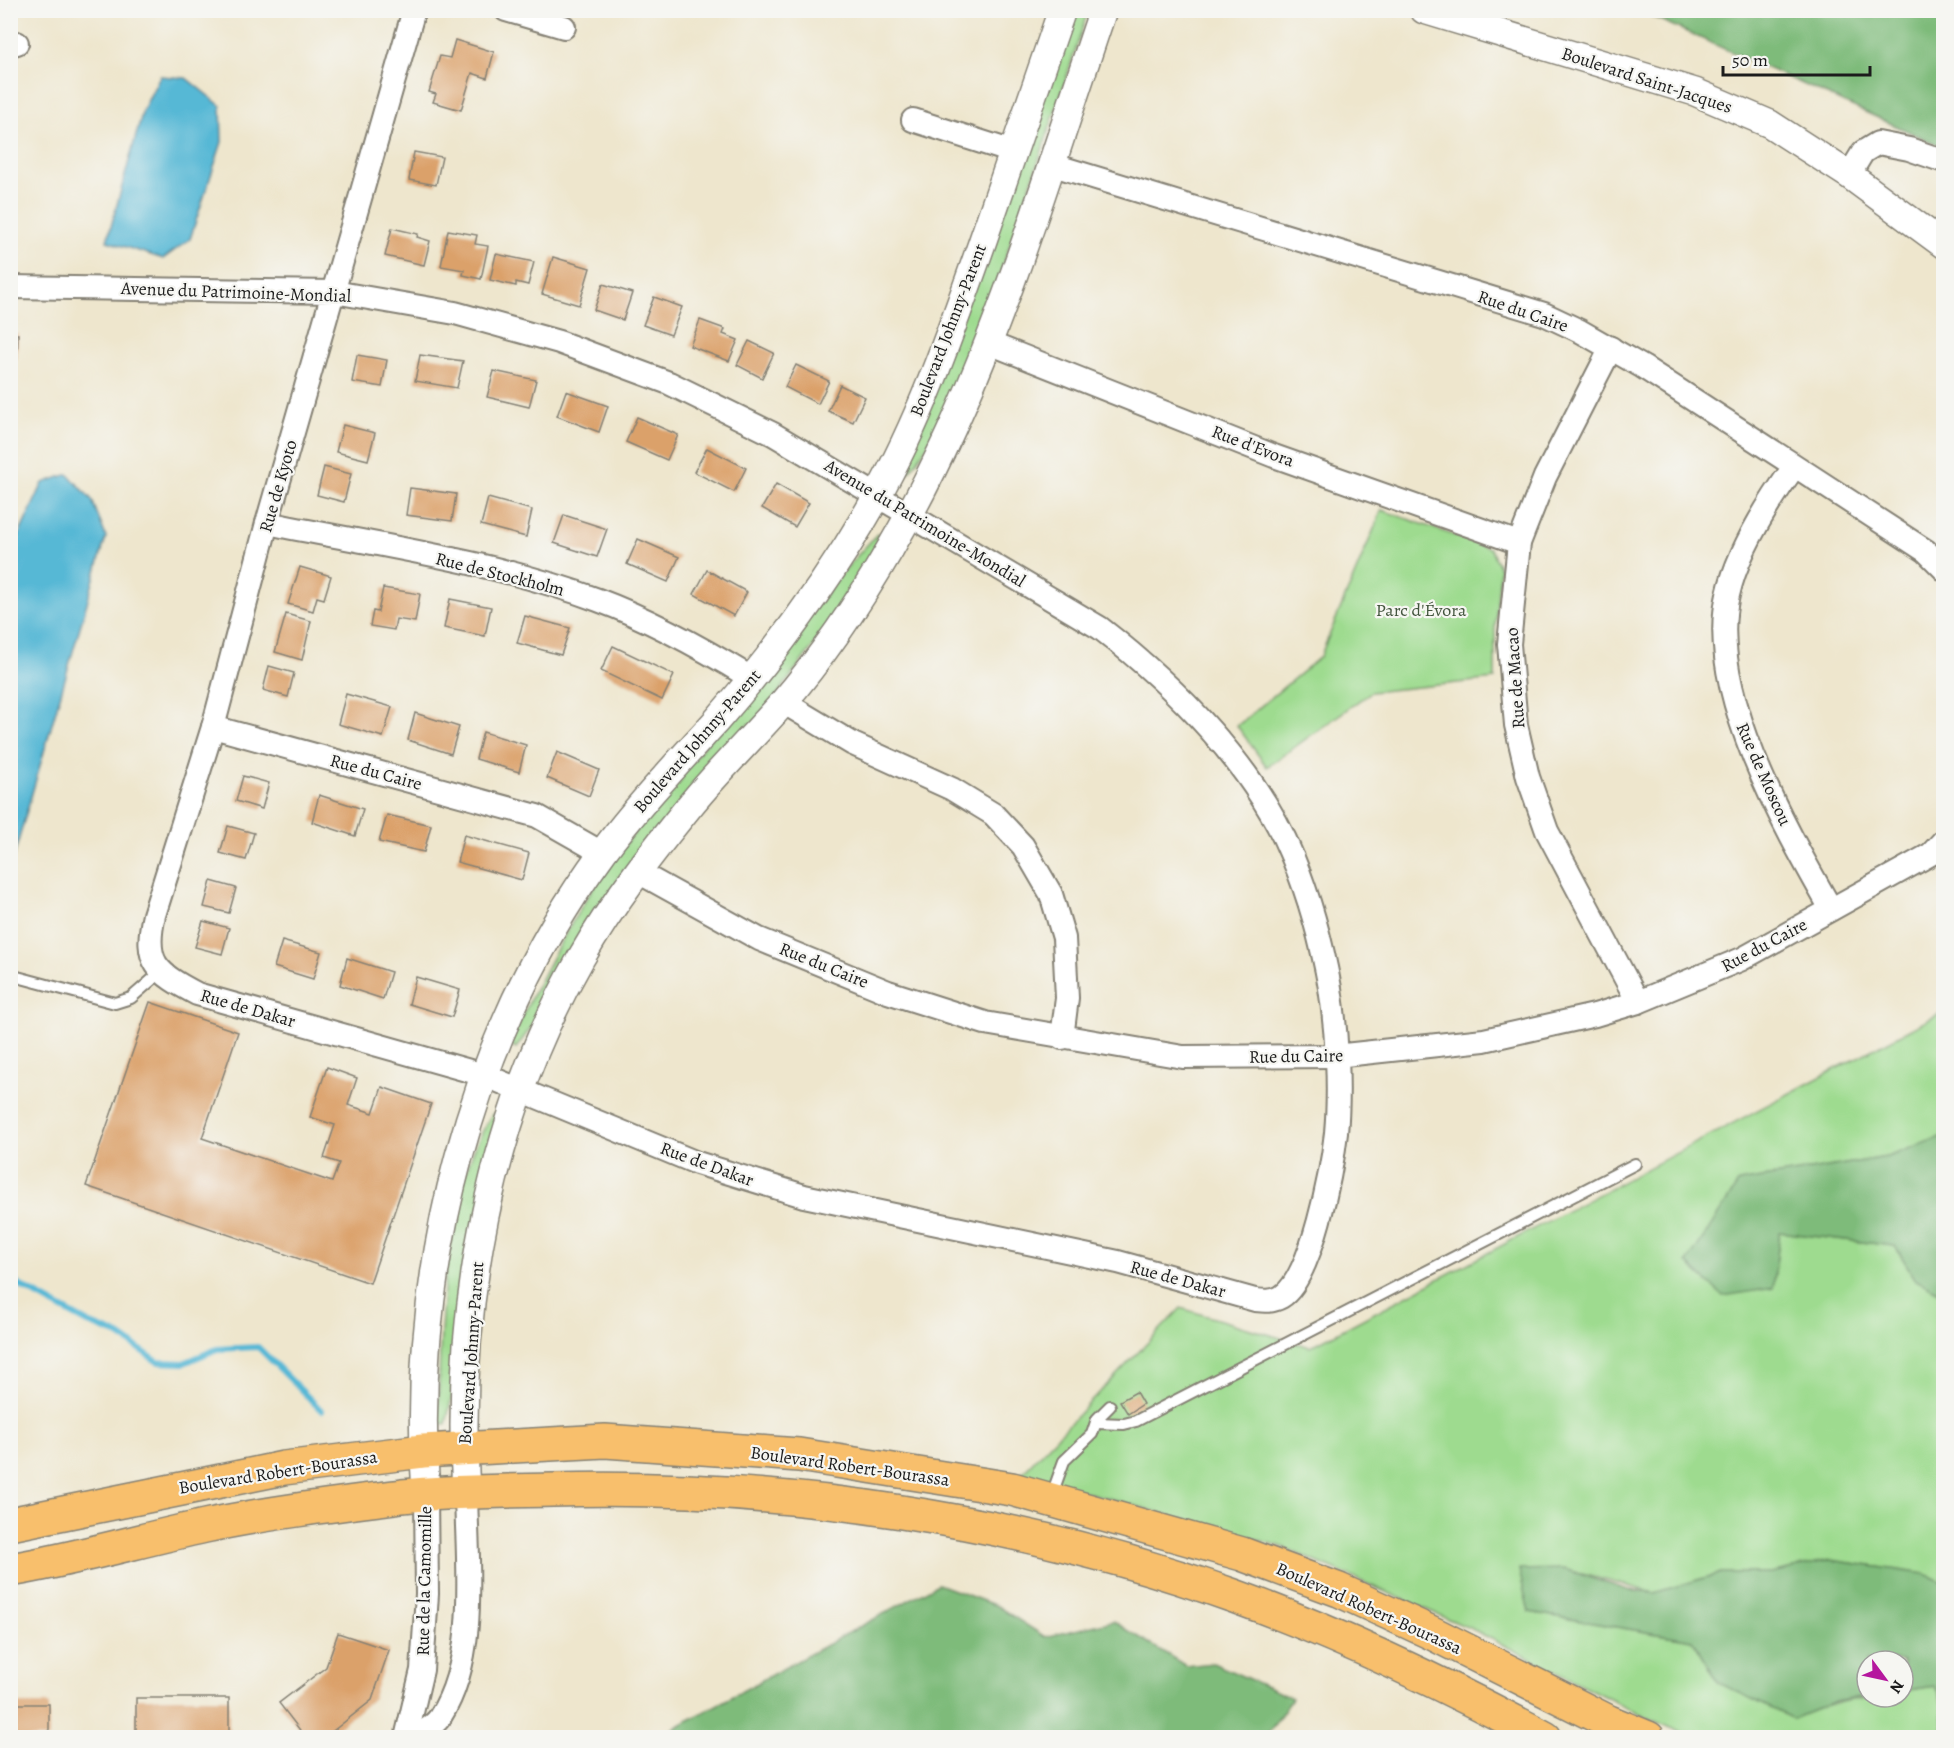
<svg xmlns="http://www.w3.org/2000/svg" width="1954" height="1748" font-family="Alegreya,serif">
<style>
.green{fill:#9edb8f;stroke:#5d7c56;stroke-width:1.5}
.forest{fill:#7ebb7a;stroke:#4d6c4b;stroke-width:1.5}
.water{fill:#56b8d5;stroke:#396a78;stroke-width:1.5}
.lines{fill:none;stroke-linecap:round;stroke-linejoin:round}
.stream{stroke:#56b8d5;stroke-width:6}
.building{fill:#dba16b}
.service-casing{stroke:#858174;stroke-width:14}
.minor-casing{stroke:#858174;stroke-width:26}
.tertiary-casing{stroke:#858174;stroke-width:30}
.trunk-casing{stroke:#858174;stroke-width:36}
.service{stroke:#fff;stroke-width:10}
.minor{stroke:#fff;stroke-width:22}
.tertiary{stroke:#fff;stroke-width:27}
.trunk{stroke:#f8bf6c;stroke-width:33}
.labels{text-anchor:middle;dominant-baseline:central;stroke-width:4.5;stroke-linejoin:round;paint-order:stroke}
.street-label{font-size:18px;fill:#1c1c1c;stroke:#f6f6f2}
.park-label{font-size:18px;fill:#43553e;stroke:#f6f6f2}
</style>
<rect width="100%" height="100%" fill="#f6f6f2"/>
<filter id="ink" filterUnits="userSpaceOnUse"><feTurbulence type="fractalNoise" baseFrequency=".0167" numOctaves="2"/><feDisplacementMap in="SourceGraphic" scale="12" xChannelSelector="R" yChannelSelector="G"/><feConvolveMatrix kernelMatrix="1 2 1 2 8 2 1 2 1" color-interpolation-filters="sRGB"/></filter>
<filter id="wash" filterUnits="userSpaceOnUse"><feTurbulence type="fractalNoise" baseFrequency=".008" numOctaves="4" result="noise"/><feDisplacementMap in="SourceGraphic" scale="24" xChannelSelector="R" yChannelSelector="G"/><feGaussianBlur stdDeviation="1.35" result="paint"/><feColorMatrix in="noise" values="0 0 0 0 0 0 0 0 0 0 0 0 0 0 0 0 0 1.4 0 .05"/><feComposite in="paint" operator="in"/></filter>
<g filter="url(#wash)">
<rect width="100%" height="100%" fill="#eee6cd"/>
<g class="green">
<path d="M1075 11H1088C1063 89 1037 166 1010 244 983 323 960 405 909 472L903 467Z"/>
<path d="M1382 510 1490 548 1500 569 1495 626V679L1371 692 1267 767 1237 726 1320 657Z"/>
<path d="M877 534 883 539 813 646 516 1048 509 1044C536 985 566 930 601 875L848 566Z"/>
<path d="M1943 1012V1136L1887 1157 1739 1182 1773 1288 1780 1232 1895 1246 1916 1280 1943 1294V1582L1925 1574 1830 1560 1771 1573H1721L1654 1593 1564 1569 1529 1612 1693 1640 1719 1683 1793 1719C1838 1700 1855 1697 1903 1697V1691L1935 1686 1943 1706V1737H1692L1641 1715 1476 1631 1280 1546 1021 1474 1181 1308 1310 1347Z"/>
<path d="M492 1114 499 1117 453 1390 446 1424 438 1423C440 1335 441 1239 472 1155 477 1141 485 1127 492 1114Z"/>
</g>
<g class="forest">
<path d="M1640 11H1935L1943 16V147Z"/>
<path d="M1943 1136V1294L1916 1280 1895 1246 1780 1232 1773 1288 1723 1296 1687 1263 1739 1182 1887 1157Z"/>
<path d="M1830 1560 1925 1574 1943 1582V1700L1934 1686 1903 1691V1661H1867V1696L1835 1702 1793 1719 1719 1683 1693 1640 1529 1612 1519 1570 1564 1569 1628 1590 1654 1593 1721 1573H1771Z"/>
<path d="M938 1584 997 1606 1045 1637 1113 1621 1186 1666 1213 1663 1292 1698 1266 1737H658Z"/>
</g>
<g class="water">
<path d="M160 76 186 78 221 106 222 142 190 239 163 259 107 241 143 110Z"/>
<path d="M68 474 92 500 106 537 11 866V552L43 483Z"/>
</g>
<g class="lines">
<path class="stream" d="M10 1280 88 1323 119 1335 158 1362 184 1363 217 1349 258 1347 322 1411"/>
</g>
<g id="blocks">
<g class="building">
<path d="M455 40 494 52 487 78 472 73 461 110 433 102 436 94 429 92 440 56 450 58Z"/>
<path d="M414 152 442 157 436 185 409 180Z"/>
<path d="M392 228 418 234 417 237 430 241 424 265 385 256Z"/>
<path d="M448 230 477 235 475 244 488 246 481 279 463 275 464 270 441 266Z"/>
<path d="M496 254 534 262 528 285 516 282V286L490 280Z"/>
<path d="M553 257 590 268 579 305 542 294Z"/>
<path d="M603 284 632 293 623 320 594 310Z"/>
<path d="M654 297 682 307 671 335 643 325Z"/>
<path d="M700 320 725 329 723 334 738 340 729 361 690 346Z"/>
<path d="M10 334H18L17 359 10 358Z"/>
<path d="M749 341 774 353 762 378 737 365Z"/>
<path d="M357 355 387 360 382 387 352 382Z"/>
<path d="M420 355 463 361 457 388 415 381Z"/>
<path d="M796 365 829 381 818 404 785 387Z"/>
<path d="M494 371 536 380 529 407 487 397Z"/>
<path d="M840 385 865 397 853 422 828 411Z"/>
<path d="M566 391 608 406 599 432 557 416Z"/>
<path d="M637 417 678 435 667 460 626 442Z"/>
<path d="M343 425 375 433 368 460 336 452Z"/>
<path d="M707 448 746 468 734 492 694 472Z"/>
<path d="M324 467 351 474 344 502 317 495Z"/>
<path d="M776 484 809 503 795 527 762 508Z"/>
<path d="M410 488 456 494 452 521 406 515Z"/>
<path d="M488 498 532 510 526 537 481 525Z"/>
<path d="M564 515 607 529 597 557 554 543Z"/>
<path d="M638 539 679 557 668 582 627 564Z"/>
<path d="M300 567 331 576 324 599 317 597 313 611 288 604Z"/>
<path d="M707 570 747 592 734 616 694 594Z"/>
<path d="M383 588 420 594 415 622 396 619 394 630 370 626 373 611 378 612Z"/>
<path d="M450 599 491 607 485 636 444 628Z"/>
<path d="M286 614 311 621 302 660 275 652Z"/>
<path d="M525 616 570 628 561 655 517 643Z"/>
<path d="M613 646 674 675 662 700 601 671Z"/>
<path d="M269 666 294 673 288 697 263 690Z"/>
<path d="M346 694 392 707 383 737 338 724Z"/>
<path d="M415 713 459 727 451 754 408 740Z"/>
<path d="M483 732 526 745 519 772 476 759Z"/>
<path d="M557 752 599 770 589 796 547 778Z"/>
<path d="M243 776 269 783 262 809 236 801Z"/>
<path d="M319 795 363 809 355 836 312 822Z"/>
<path d="M387 815 431 825 424 852 379 842Z"/>
<path d="M228 826 254 833 246 860 220 853Z"/>
<path d="M464 835 529 853 522 880 457 862Z"/>
<path d="M211 881 236 888 229 913 204 907Z"/>
<path d="M203 921 229 928 222 954 195 947Z"/>
<path d="M282 941 321 952 313 979 274 967Z"/>
<path d="M347 958 391 972 383 999 340 985Z"/>
<path d="M416 977 460 990 452 1017 409 1004Z"/>
<path d="M150 1002 238 1032 202 1138 332 1182 339 1163 324 1158 335 1125 310 1117 327 1067 357 1078 348 1105 373 1113 382 1087 431 1104 370 1283 86 1186Z"/>
<path d="M1136 1392 1143 1404 1128 1414 1120 1401Z"/>
<path d="M338 1633 389 1650 372 1700 324 1738H306L279 1703 326 1667Z"/>
<rect x="136" y="1698" width="93" height="40"/>
<rect x="10" y="1704" width="39" height="34"/>
</g>
</g>
</g>
<g filter="url(#ink)">
<use href="#blocks" fill-opacity="0" stroke="#858174" stroke-width="1.5"/>
<g class="lines">
<g class="service-casing">
<g id="service">
<path d="M10 975 115 1003 131 998 162 971"/>
<path d="M1096 1423 1124 1424 1136 1421 1635 1164"/>
<path d="M1051 1497 1064 1461 1092 1434 1097 1419 1110 1406"/>
</g>
</g>
<g class="minor-casing">
<g id="minor">
<path d="M506 10 564 27"/>
<path d="M10 45 17 43"/>
<path d="M913 120 1013 152"/>
<path d="M1050 164 1544 314 1580 331 1643 367 1926 551 1944 569"/>
<path d="M1849 175 1863 152 1878 143 1909 149 1944 161"/>
<path d="M10 287 334 292 455 313 559 342 669 383 773 434 1100 628C1175 686 1257 768 1293 858 1310 899 1322 944 1330 988 1337 1032 1340 1089 1336 1133 1332 1168 1312 1279 1281 1297 1272 1302 1264 1301 1255 1300L1118 1262 804 1196 697 1163 484 1075 197 994C157 973 143 963 154 915L213 727 267 523 414 10"/>
<path d="M989 343 1274 456 1519 543"/>
<path d="M1611 348 1545 477 1519 543 1509 644 1516 725 1528 777 1547 831 1638 1002"/>
<path d="M1794 467C1769 502 1737 553 1728 595 1706 690 1785 828 1831 909"/>
<path d="M267 523C376 545 493 561 598 600 652 620 702 648 751 678"/>
<path d="M783 702 853 744 952 789 993 814 1023 846 1051 894 1064 938 1067 998 1062 1038"/>
<path d="M213 727 537 816 602 853"/>
<path d="M638 872 759 939 888 992 985 1023 1183 1057 1335 1056 1484 1040 1595 1015 1638 1002 1742 959 1931 854 1944 840"/>
<path d="M406 1738 422 1670 427 1594 426 1494"/>
<path d="M415 1738C423 1732 435 1725 440 1717 479 1656 467 1563 466 1493"/>
</g>
</g>
<g class="tertiary-casing">
<g id="tertiary">
<path d="M1424 10 1695 92 1770 124 1849 175 1944 245"/>
<path d="M466 1493C455 1309 489 1118 581 958 613 902 652 852 692 803 720 769 752 738 781 705 822 657 859 603 890 549 988 382 1041 192 1103 10"/>
<path d="M426 1494C410 1271 470 1033 603 852 638 805 678 763 717 720 776 652 831 577 876 498 921 419 951 331 981 246 1008 167 1035 89 1062 10"/>
</g>
</g>
<g class="trunk-casing">
<g id="trunk">
<path d="M10 1524 284 1468 423 1451 605 1441 799 1455 1012 1489 1242 1554 1339 1590 1432 1633 1609 1722 1648 1738"/>
<path d="M10 1570C76 1559 140 1540 205 1526 266 1513 339 1504 402 1496 452 1491 503 1491 553 1490 784 1484 1016 1518 1234 1596 1342 1635 1444 1684 1545 1738"/>
</g>
</g>
<use href="#service" class="service"/>
<use href="#minor" class="minor"/>
<use href="#tertiary" class="tertiary"/>
<use href="#trunk" class="trunk"/>
</g>
</g>
<g class="labels">
<g class="street-label">
<text transform="translate(1647 80) rotate(18)">Boulevard Saint-Jacques</text>
<text transform="translate(236 292) rotate(2)">Avenue du Patrimoine-Mondial</text>
<text transform="translate(1523 311) rotate(19)">Rue du Caire</text>
<text transform="translate(948 330) rotate(-69)">Boulevard Johnny-Parent</text>
<text transform="translate(1253 446) rotate(21)">Rue d'Evora</text>
<text transform="translate(278 486) rotate(-74)">Rue de Kyoto</text>
<text transform="translate(925 523) rotate(31)">Avenue du Patrimoine-Mondial</text>
<text transform="translate(500 574) rotate(14)">Rue de Stockholm</text>
<text transform="translate(1515 678) rotate(-94)">Rue de Macao</text>
<text transform="translate(697 741) rotate(-49)">Boulevard Johnny-Parent</text>
<text transform="translate(376 772) rotate(15)">Rue du Caire</text>
<text transform="translate(1764 774) rotate(66)">Rue de Moscou</text>
<text transform="translate(1764 945) rotate(-28)">Rue du Caire</text>
<text transform="translate(824 965) rotate(22)">Rue du Caire</text>
<text transform="translate(248 1008) rotate(16)">Rue de Dakar</text>
<text transform="translate(1296 1056) rotate(-1)">Rue du Caire</text>
<text transform="translate(707 1164) rotate(20)">Rue de Dakar</text>
<text transform="translate(1178 1279) rotate(15)">Rue de Dakar</text>
<text transform="translate(471 1353) rotate(-86)">Boulevard Johnny-Parent</text>
<text transform="translate(850 1466) rotate(8)">Boulevard Robert-Bourassa</text>
<text transform="translate(278 1472) rotate(-9)">Boulevard Robert-Bourassa</text>
<text transform="translate(424 1581) rotate(-89)">Rue de la Camomille</text>
<text transform="translate(1369 1608) rotate(24)">Boulevard Robert-Bourassa</text>
</g>
<g class="park-label">
<text x="1421" y="610">Parc d'Évora</text>
</g>
</g>
<rect width="1954" height="1748" fill="none" stroke="#f6f6f2" stroke-width="36"/>
<g transform="translate(1885 1679) rotate(123)"><circle r="28" fill="#f6f6f2" stroke="#9f9f9c" stroke-width="1.5"/>
<path d="M0-4.5L10 22L0 15L-10 22Z" fill="#b5179e"/>
<text y="-9" font-size="16" font-weight="bold" text-anchor="middle" fill="#1c1c1c">N</text>
</g>
<path d="M1723 66v9h147v-9" fill="none" stroke="#1c1c1c" stroke-width="3"/>
<text x="1732" y="66" font-size="18" fill="#1c1c1c" stroke="#f6f6f2" stroke-width="4.5" paint-order="stroke">50 m</text>
</svg>
